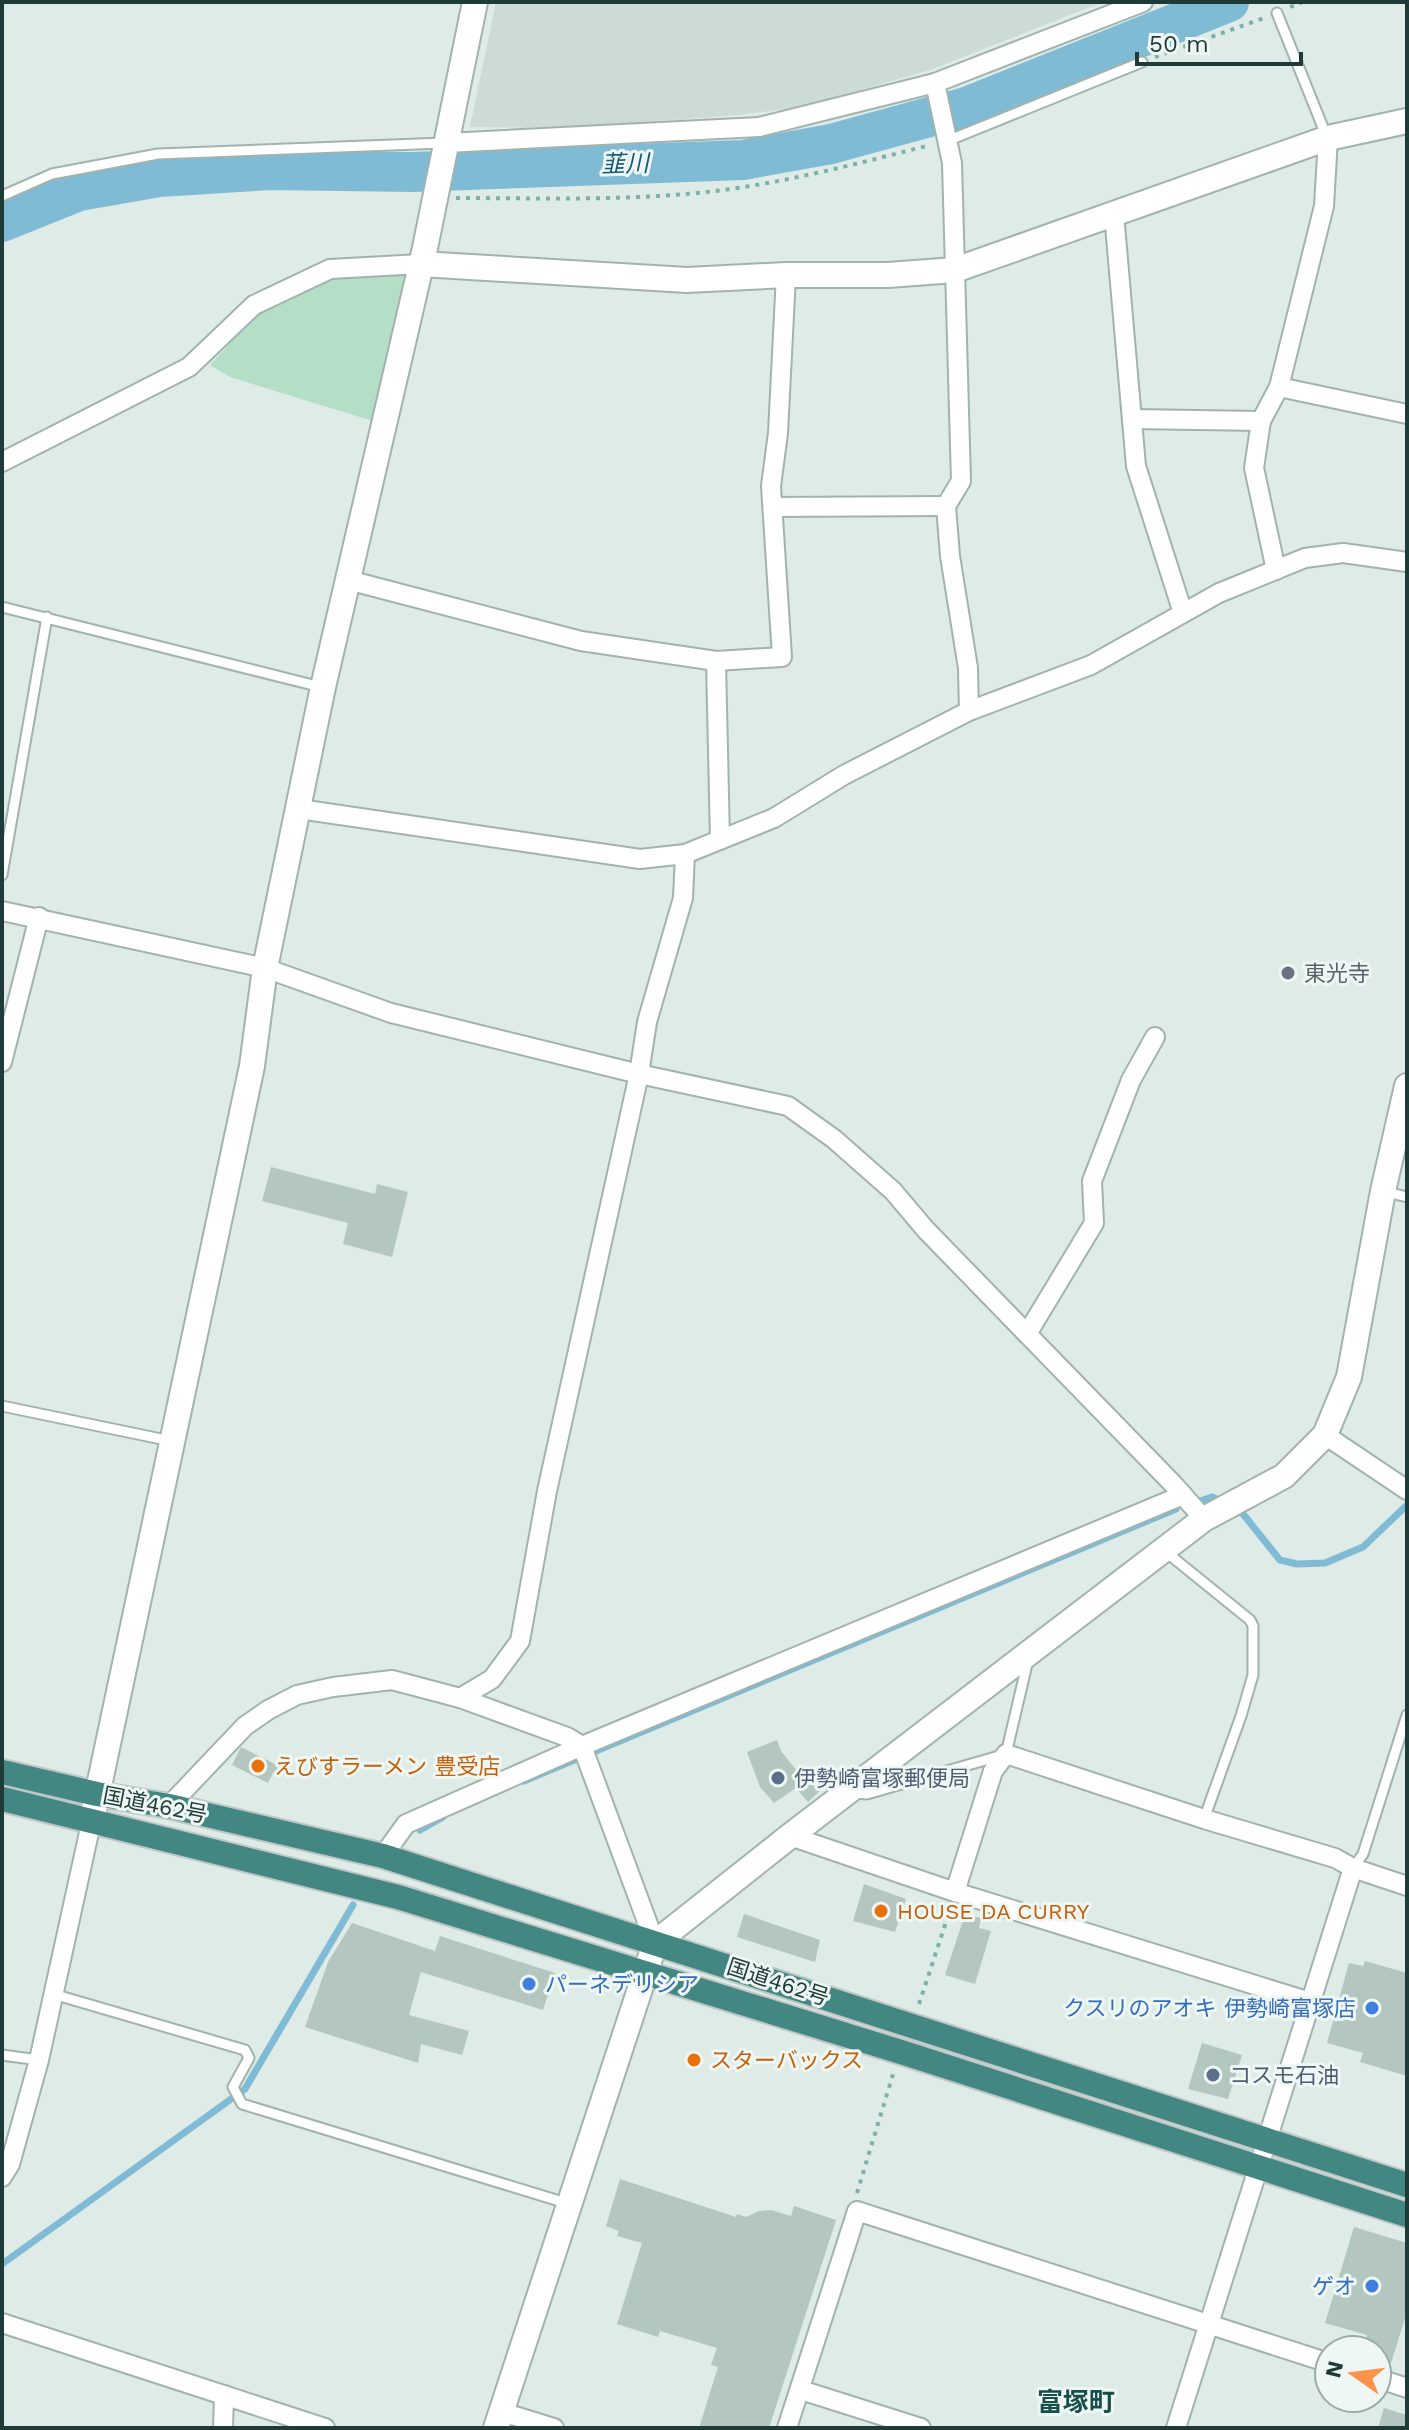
<svg xmlns="http://www.w3.org/2000/svg" width="1409" height="2430" font-family="'Work Sans','Noto Sans JP',sans-serif">
<style>
.built{fill:#ccdbd6}
.green{fill:#b4dec6}
.lines{fill:none;stroke-linecap:round;stroke-linejoin:round}
.stream{stroke:#80bbd5;stroke-width:7}
.river{stroke:#80bbd5;stroke-width:40}
.building{fill:#b3c6c0}
.service-casing{stroke:#a1b3af;stroke-width:13}
.minor-casing{stroke:#a1b3af;stroke-width:22}
.tertiary-casing{stroke:#a1b3af;stroke-width:28}
.trunk-casing{stroke:#c0c8c7;stroke-width:28}
.path{stroke:#7bb1a9;stroke-width:4;stroke-dasharray:4 6;stroke-linecap:butt}
.service{stroke:#fff;stroke-width:9}
.minor{stroke:#fff;stroke-width:18}
.tertiary{stroke:#fff;stroke-width:24}
.trunk{stroke:#438782;stroke-width:24}
.worship-dot{fill:#6b7280;stroke:#eef7f4;stroke-width:3}
.food-dot{fill:#e8710a;stroke:#eef7f4;stroke-width:3}
.service-dot{fill:#5c6f8a;stroke:#eef7f4;stroke-width:3}
.shop-dot{fill:#3f7fe0;stroke:#eef7f4;stroke-width:3}
.labels{text-anchor:middle;dominant-baseline:central;stroke-width:6;stroke-linejoin:round;paint-order:stroke}
.worship-label{font-size:22px;fill:#5b616d;stroke:#eef7f4;text-anchor:start}
.food-label{font-size:22px;fill:#c56008;stroke:#eef7f4;text-anchor:start}
.service-label{font-size:22px;fill:#4e5e75;stroke:#eef7f4;text-anchor:start}
.street-label{font-size:22px;fill:#1e3b38;stroke:#eef7f4}
.shop-label{font-size:22px;fill:#366cbe;stroke:#eef7f4;text-anchor:end}
.water-label{font-size:24px;font-style:italic;fill:#145a7b;stroke:#eef7f4}
.quarter-label{font-size:26px;font-weight:bold;fill:#194f4a;stroke:#eef7f4}
</style>
<rect width="100%" height="100%" fill="#deebe7"/>
<path class="built" d="M496 2H1103L930 70 801 107 739 115 563 128 470 127Z"/>
<path class="green" d="M410 272 376 422 230 377 210 365 253 318 269 305 330 275Z"/>
<g class="lines">
<g class="stream">
<path d="M1197 1502 1212 1497 1216 1499"/>
<path d="M1243 1514 1280 1560 1297 1564 1325 1563 1363 1547 1407 1505"/>
<path d="M524 1781 1176 1509"/>
<path d="M420 1830 443 1817"/>
<path d="M2 2264 245 2089 353 1905"/>
</g>
<path class="river" d="M2 222 79 191 159 177 270 170 412 172 743 160 831 144 966 107 1229 2"/>
</g>
<g class="building">
<path d="M271 1167 375 1194 377 1184 408 1192 392 1257 343 1244 348 1223 262 1201Z"/>
<path d="M777 1740 781 1751 805 1781 811 1777 824 1787 808 1802 796 1788 774 1803 760 1787 747 1752Z"/>
<path d="M241 1747 287 1770 285 1775 273 1773 268 1783 232 1765Z"/>
<path d="M864 1884 906 1899 895 1932 853 1921Z"/>
<path d="M744 1914 820 1940 815 1962 737 1937Z"/>
<path d="M965 1914 981 1918 979 1928 991 1931 975 1984 945 1975Z"/>
<path d="M352 1923 435 1951 440 1936 555 1973 543 2010 421 1972 409 2015 469 2031 462 2055 421 2044 418 2063 305 2027 328 1962Z"/>
<path d="M1365 1961 1407 1973V2076L1360 2062 1363 2053 1327 2043 1349 1963 1363 1966Z"/>
<path d="M1202 2043 1242 2055 1228 2099 1188 2089Z"/>
<path d="M620 2179 736 2217 737 2214 746 2217 759 2211 771 2210 791 2216 794 2206 836 2220 769 2428H699L718 2367 711 2365 717 2348 660 2331 658 2337 617 2324 642 2243 617 2236 619 2231 606 2226Z"/>
<path d="M1354 2227 1407 2243V2312L1391 2363 1377 2359V2350H1363L1367 2335 1325 2323Z"/>
<path d="M1384 2408 1407 2415V2428H1378Z"/>
</g>
<g class="lines">
<g class="service-casing">
<g id="service">
<path d="M1277 13 1326 135"/>
<path d="M947 141 1142 62"/>
<path d="M2 196 52 174 158 154 444 143"/>
<path d="M2 607 321 687"/>
<path d="M2 875 47 617"/>
<path d="M1383 1191 1407 1197"/>
<path d="M2 1406 171 1441"/>
<path d="M1166 1552 1250 1620 1253 1626V1675L1241 1716 1204 1819"/>
<path d="M855 1793 867 1794 1006 1754 1028 1660"/>
<path d="M1353 1868 1363 1854 1407 1715"/>
<path d="M53 1994 245 2050 249 2058 233 2087 242 2104 566 2203"/>
<path d="M2 2055 39 2060"/>
</g>
</g>
<g class="minor-casing">
<g id="minor">
<path d="M935 83 1143 2"/>
<path d="M446 143 759 127 935 83 952 163 961 481 946 506 950 556 968 668 969 711"/>
<path d="M1114 214 1136 466 1183 613"/>
<path d="M1279 387 1324 206 1328 138"/>
<path d="M1132 419 1261 421"/>
<path d="M2 462 189 367 254 305 330 269 421 264"/>
<path d="M773 507 946 506"/>
<path d="M1276 570 1254 468 1261 421 1279 387 1407 414"/>
<path d="M348 580 581 641 716 661 782 657 771 486 778 433 786 275"/>
<path d="M716 661 720 840"/>
<path d="M299 809 640 859 685 854 774 818 844 775 969 711 1091 665 1219 593 1305 558 1343 553 1407 562"/>
<path d="M2 911 265 968 391 1013 639 1074 788 1106 834 1139 893 1191 926 1230 1173 1484 1204 1519"/>
<path d="M2 1062 39 917"/>
<path d="M1027 1334 1094 1223 1092 1181 1131 1080 1155 1037"/>
<path d="M1325 1435 1407 1490"/>
<path d="M460 1698 567 1737 582 1746 1183 1495"/>
<path d="M169 1806 245 1726 268 1710 297 1695 333 1687 392 1680 460 1698 492 1679 520 1641 547 1491 639 1074 647 1022 683 898 685 854"/>
<path d="M790 1836 955 1892 993 1771 1006 1754 1204 1819 1335 1858 1353 1868 1407 1886"/>
<path d="M383 1856 406 1824 582 1746 655 1943"/>
<path d="M955 1892 1310 2002"/>
<path d="M2 2177 10 2164 39 2060 92 1819"/>
<path d="M2 2323 325 2428"/>
<path d="M1377 2378 1407 2388"/>
<path d="M801 2390 921 2428"/>
<path d="M502 2412 554 2428"/>
<path d="M223 2428 224 2395"/>
<path d="M787 2428 857 2211 1329 2363"/>
<path d="M1176 2428 1353 1868"/>
</g>
</g>
<g class="tertiary-casing">
<g id="tertiary">
<path d="M421 264 687 280 786 275H888L955 270 1328 138 1407 121"/>
<path d="M92 1819 252 1066 265 968 323 687 425 248 475 2"/>
<path d="M496 2428 655 1943 790 1836 1204 1519 1284 1476 1325 1435 1349 1377 1383 1191 1407 1086"/>
</g>
</g>
<g class="trunk-casing">
<g id="trunk">
<path d="M2 1772 97 1794 169 1806 383 1856 1407 2185"/>
<path d="M2 1799 398 1897 901 2052 1407 2215"/>
</g>
</g>
<g class="path">
<path d="M1290 7 1303 2"/>
<path d="M1155 57 1264 18"/>
<path d="M456 198C552 198 649 202 744 187 807 177 868 161 930 145"/>
<path d="M919 2004 950 1910"/>
<path d="M857 2193 894 2071"/>
</g>
<use href="#service" class="service"/>
<use href="#minor" class="minor"/>
<use href="#tertiary" class="tertiary"/>
<use href="#trunk" class="trunk"/>
</g>
<circle class="worship-dot" cx="1288" cy="973" r="8"/>
<g class="food-dot">
<circle cx="258" cy="1766" r="8"/>
<circle cx="881" cy="1911" r="8"/>
<circle cx="694" cy="2060" r="8"/>
</g>
<g class="service-dot">
<circle cx="778" cy="1778" r="8"/>
<circle cx="1213" cy="2075" r="8"/>
</g>
<g class="shop-dot">
<circle cx="529" cy="1984" r="8"/>
<circle cx="1372" cy="2008" r="8"/>
<circle cx="1372" cy="2286" r="8"/>
</g>
<g class="labels">
<g class="worship-label">
<text x="1304" y="973">東光寺</text>
</g>
<g class="food-label">
<text x="274" y="1766">えびすラーメン 豊受店</text>
<text x="897" y="1911">HOUSE DA CURRY</text>
<text x="710" y="2060">スターバックス</text>
</g>
<g class="service-label">
<text x="794" y="1778">伊勢崎富塚郵便局</text>
<text x="1229" y="2075">コスモ石油</text>
</g>
<g class="street-label">
<text transform="translate(155 1805) rotate(11)">国道462号</text>
<text transform="translate(778 1982) rotate(18)">国道462号</text>
</g>
<g class="shop-label">
<text x="545" y="1984" text-anchor="start">パーネデリシア</text>
<text x="1356" y="2008">クスリのアオキ 伊勢崎富塚店</text>
<text x="1356" y="2286">ゲオ</text>
</g>
<g class="water-label">
<text transform="translate(625 164) rotate(-2)">韮川</text>
</g>
<g class="quarter-label">
<text x="1076" y="2402">富塚町</text>
</g>
</g>
<rect width="1409" height="2430" fill="none" stroke="#1e3b38" stroke-width="8"/>
<g transform="translate(1353 2374) rotate(284)"><circle r="38" fill="#eef7f4" stroke="#9baca9" stroke-width="2"/>
<path d="M0-6L14 30L0 20L-14 30Z" fill="#fd9249"/>
<text y="-12" font-size="22" font-weight="bold" text-anchor="middle" fill="#1e3b38">N</text>
</g>
<path d="M1137 52v12h164v-12" fill="none" stroke="#1e3b38" stroke-width="4"/>
<text x="1149" y="52" font-size="24" fill="#1e3b38" stroke="#eef7f4" stroke-width="6" paint-order="stroke">50 m</text>
</svg>
